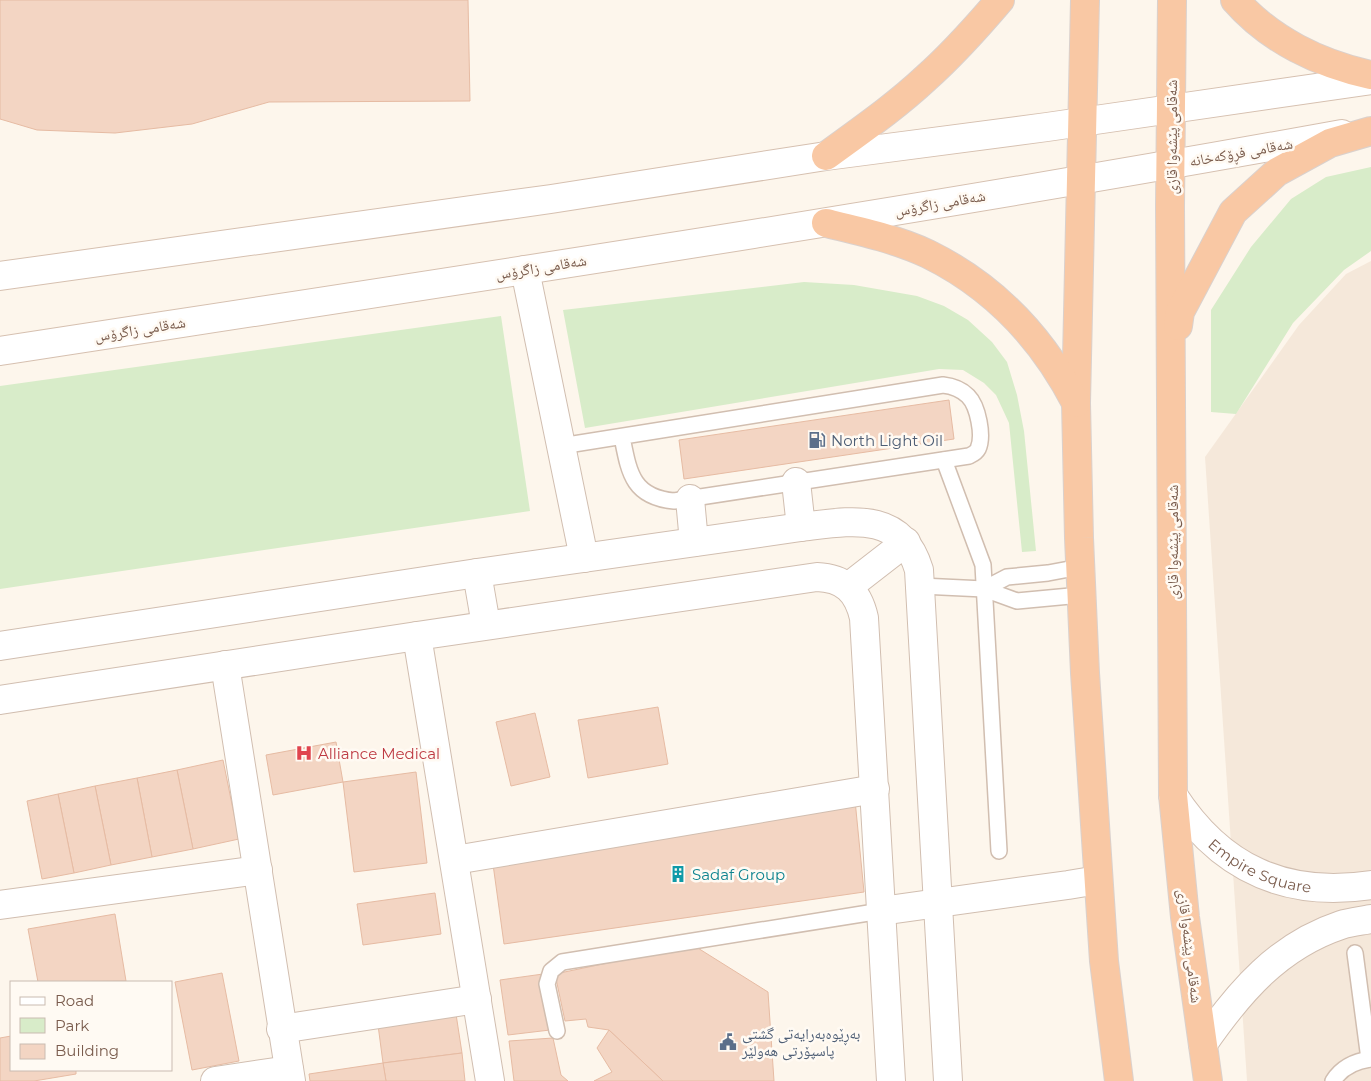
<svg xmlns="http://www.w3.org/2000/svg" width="1371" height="1081" font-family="Montserrat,'Noto Naskh Arabic',sans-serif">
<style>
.residential{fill:#f5e8da}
.green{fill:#d8ecc9}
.building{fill:#f3d5c3;stroke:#e6bba3}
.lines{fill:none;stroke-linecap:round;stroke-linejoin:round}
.service-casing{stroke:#d1beb0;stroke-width:18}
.minor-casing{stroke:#d1beb0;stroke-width:30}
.tertiary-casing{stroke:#d1beb0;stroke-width:30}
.secondary-casing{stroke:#d6c0b0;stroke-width:30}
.trunk-casing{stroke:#dad1cd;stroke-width:30}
.service{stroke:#fff;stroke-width:15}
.minor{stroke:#fff;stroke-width:28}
.tertiary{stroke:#fff;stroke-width:28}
.secondary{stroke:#fff;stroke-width:28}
.trunk{stroke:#f9c8a4;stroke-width:28}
.labels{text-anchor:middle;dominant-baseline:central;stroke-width:5;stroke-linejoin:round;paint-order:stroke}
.street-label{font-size:15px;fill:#7a5c4d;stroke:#fffaf3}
.service-label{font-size:15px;fill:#4e5e75;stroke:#fffaf3;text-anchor:start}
.health-label{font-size:15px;fill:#be3a42;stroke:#fffaf3;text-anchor:start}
.culture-label{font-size:15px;fill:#0d838f;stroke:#fffaf3;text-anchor:start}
</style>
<rect width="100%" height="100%" fill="#fdf6ec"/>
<path class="residential" d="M1371 261V1081H1247L1205 457 1299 325 1346 274Z"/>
<g class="green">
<path d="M1371 167V251L1344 270 1293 323 1236 414 1211 412V310L1251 247 1291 199 1326 177Z"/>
<path d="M804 282 854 285 917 296 944 306 968 320 992 342 1007 362 1017 395 1024 431 1036 551 1022 552 1009 423 996 395 984 383 963 370 939 369 585 428 563 310Z"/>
<path d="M501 316 530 511 0 589V386Z"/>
</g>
<g class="building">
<path d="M0 0H468L470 101 269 102 192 124 115 133 37 130 0 119Z"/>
<path d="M949 400 954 439 684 479 679 440Z"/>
<path d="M658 707 668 764 588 778 578 720Z"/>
<path d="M535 713 550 777 511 786 496 722Z"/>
<path d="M336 742 343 782 273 795 266 755Z"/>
<path d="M223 760 239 839 193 849 177 770Z"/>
<path d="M177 770 193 849 152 857 137 778Z"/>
<path d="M416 772 427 863 354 872 343 782Z"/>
<path d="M137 778 152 857 111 865 95 786Z"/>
<path d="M95 786 111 865 74 873 58 794Z"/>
<path d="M58 794 74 873 42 879 27 801Z"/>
<path d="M855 800 864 892 504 944 492 857Z"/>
<path d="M435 893 441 934 363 945 357 904Z"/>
<path d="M115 914 126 981 38 982 28 929Z"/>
<path d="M693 945 768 992 774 1081H663L609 1030 588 1027 586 1019 565 1021 555 974Z"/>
<path d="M222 973 239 1061 192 1070 175 982Z"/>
<path d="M543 974 550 1030 508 1035 500 980Z"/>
<path d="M456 1014 462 1053 383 1063 378 1025Z"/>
<path d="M609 1030 663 1081H594L612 1072 597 1048Z"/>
<path d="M11 1036V1070H76V1074L34 1081H0V1038Z"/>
<path d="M553 1038 561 1075 568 1081H514L509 1041Z"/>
<path d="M462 1053 465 1081H386L383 1063Z"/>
<path d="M383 1063 386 1081H310L309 1074Z"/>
</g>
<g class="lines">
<g class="service-casing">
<g id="service">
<path d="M561 446 943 385C952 386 961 389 968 396 978 406 984 436 978 449 976 453 973 454 969 456L674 501C632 497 629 472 622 437"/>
<path d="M944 460 983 565 999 851"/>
<path d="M921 586 984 589 1017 601 1081 595"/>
<path d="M984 589 1007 577 1048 573 1080 567"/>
<path d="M1355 953 1369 1059"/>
<path d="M557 1031 547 984 551 971 562 962 881 911"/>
<path d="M1333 1081C1342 1067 1355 1061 1371 1059"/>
</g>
</g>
<g class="minor-casing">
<g id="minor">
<path d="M525 270 584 558"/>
<path d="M417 636 490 1081"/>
<path d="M225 665C248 804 268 943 291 1081"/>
<path id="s1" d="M1173 795C1220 868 1285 898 1371 885"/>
<path d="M455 860 875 789"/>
<path d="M0 905 258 870"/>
<path d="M281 1029 477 999"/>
<path d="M1203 1044C1239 992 1278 946 1341 925 1350 922 1361 921 1371 919"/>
<path d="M215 1081 289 1070"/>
</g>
</g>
<g class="tertiary-casing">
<g id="tertiary">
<path d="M796 482 801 527"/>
<path d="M690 499 694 542"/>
<path d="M477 573 486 625"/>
<path d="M848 587 906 542"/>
<path d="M0 646 477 573 801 527C851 521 901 510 919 570L948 1081"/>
<path d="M0 700 417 636 817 577C844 578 858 591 864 618L891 1081"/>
<path d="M881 911 1068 885 1098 880"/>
</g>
</g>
<g class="secondary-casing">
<g id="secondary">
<path d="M0 276 551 199 826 156 1047 127 1371 80"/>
<path d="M0 351C448 282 896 215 1342 134"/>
</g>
</g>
<g class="trunk-casing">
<g id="trunk">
<path d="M1085 0 1076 403 1079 538 1085 673 1104 961 1119 1081"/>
<path d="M1172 0 1170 206 1173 795 1185 917 1208 1081"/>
<path d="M1235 0C1270 40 1320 64 1371 75"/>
<path d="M826 156C860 131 895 107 926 78 953 54 977 27 1000 0"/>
<path d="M826 223C860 231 896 239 928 254 995 287 1042 337 1076 403"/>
<path d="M1178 326 1180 312 1233 212 1277 172 1330 143 1371 131"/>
</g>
</g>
<use href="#service" class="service"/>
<use href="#minor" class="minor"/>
<use href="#tertiary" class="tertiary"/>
<use href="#secondary" class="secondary"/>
<use href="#trunk" class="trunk"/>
</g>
<defs>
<g id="fuel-bare" transform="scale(1.35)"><path d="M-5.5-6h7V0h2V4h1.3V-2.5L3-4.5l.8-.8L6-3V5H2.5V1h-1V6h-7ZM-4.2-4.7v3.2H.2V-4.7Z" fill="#5c6f8a" stroke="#fffaf3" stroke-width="2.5" paint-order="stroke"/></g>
<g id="hospital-bare" transform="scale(1.35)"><path d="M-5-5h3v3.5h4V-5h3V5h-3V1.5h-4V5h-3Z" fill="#e0444e" stroke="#fffaf3" stroke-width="2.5" paint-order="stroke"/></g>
<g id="building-bare" transform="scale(1.35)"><path d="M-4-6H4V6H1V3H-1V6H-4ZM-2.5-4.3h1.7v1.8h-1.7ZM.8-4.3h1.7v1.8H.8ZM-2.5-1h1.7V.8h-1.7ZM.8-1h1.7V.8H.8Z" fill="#0f9aa8" stroke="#fffaf3" stroke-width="2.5" paint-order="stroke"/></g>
<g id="civic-bare" transform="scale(1.35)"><path d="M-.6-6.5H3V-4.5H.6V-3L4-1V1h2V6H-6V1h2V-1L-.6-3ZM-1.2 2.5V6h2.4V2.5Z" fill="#5c6f8a" stroke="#fffaf3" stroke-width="2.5" paint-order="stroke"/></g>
</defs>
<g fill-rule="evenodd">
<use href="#fuel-bare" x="817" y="440"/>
<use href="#hospital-bare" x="304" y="753"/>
<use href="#building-bare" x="678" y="874"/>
<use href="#civic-bare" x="728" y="1042"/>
</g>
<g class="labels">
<g class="street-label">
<text transform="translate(1171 137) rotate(-90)">شەقامی پێشەوا قازی</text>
<text transform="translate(1241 152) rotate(-10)">شەقامی فڕۆکەخانە</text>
<text transform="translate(940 203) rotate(-10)">شەقامی زاگرۆس</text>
<text transform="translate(541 267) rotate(-9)">شەقامی زاگرۆس</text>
<text transform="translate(140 329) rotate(-9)">شەقامی زاگرۆس</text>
<text transform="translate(1172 542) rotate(-90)">شەقامی پێشەوا قازی</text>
<text stroke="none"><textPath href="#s1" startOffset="116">Empire Square</textPath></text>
<text transform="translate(1190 946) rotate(83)">شەقامی پێشەوا قازی</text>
</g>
<g class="service-label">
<text x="831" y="440">North Light Oil</text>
<text x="742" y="1033">بەڕێوەبەرایەتی گشتی<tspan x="742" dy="17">پاسپۆرتی هەولێر</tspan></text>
</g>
<g class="health-label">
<text x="318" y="753">Alliance Medical</text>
</g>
<g class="culture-label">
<text x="692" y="874">Sadaf Group</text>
</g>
</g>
<rect x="10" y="981" width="162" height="90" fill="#fffaf3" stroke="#cabbb1"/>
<rect x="20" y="997" width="25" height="8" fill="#ffffff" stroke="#cabbb1"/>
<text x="55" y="1006" font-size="15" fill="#7a5c4d">Road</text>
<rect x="20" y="1018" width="25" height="15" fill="#d8ecc9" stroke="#cabbb1"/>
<text x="55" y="1031" font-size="15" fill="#7a5c4d">Park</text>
<rect x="20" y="1044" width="25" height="15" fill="#f3d5c3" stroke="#cabbb1"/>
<text x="55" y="1056" font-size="15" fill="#7a5c4d">Building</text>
</svg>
